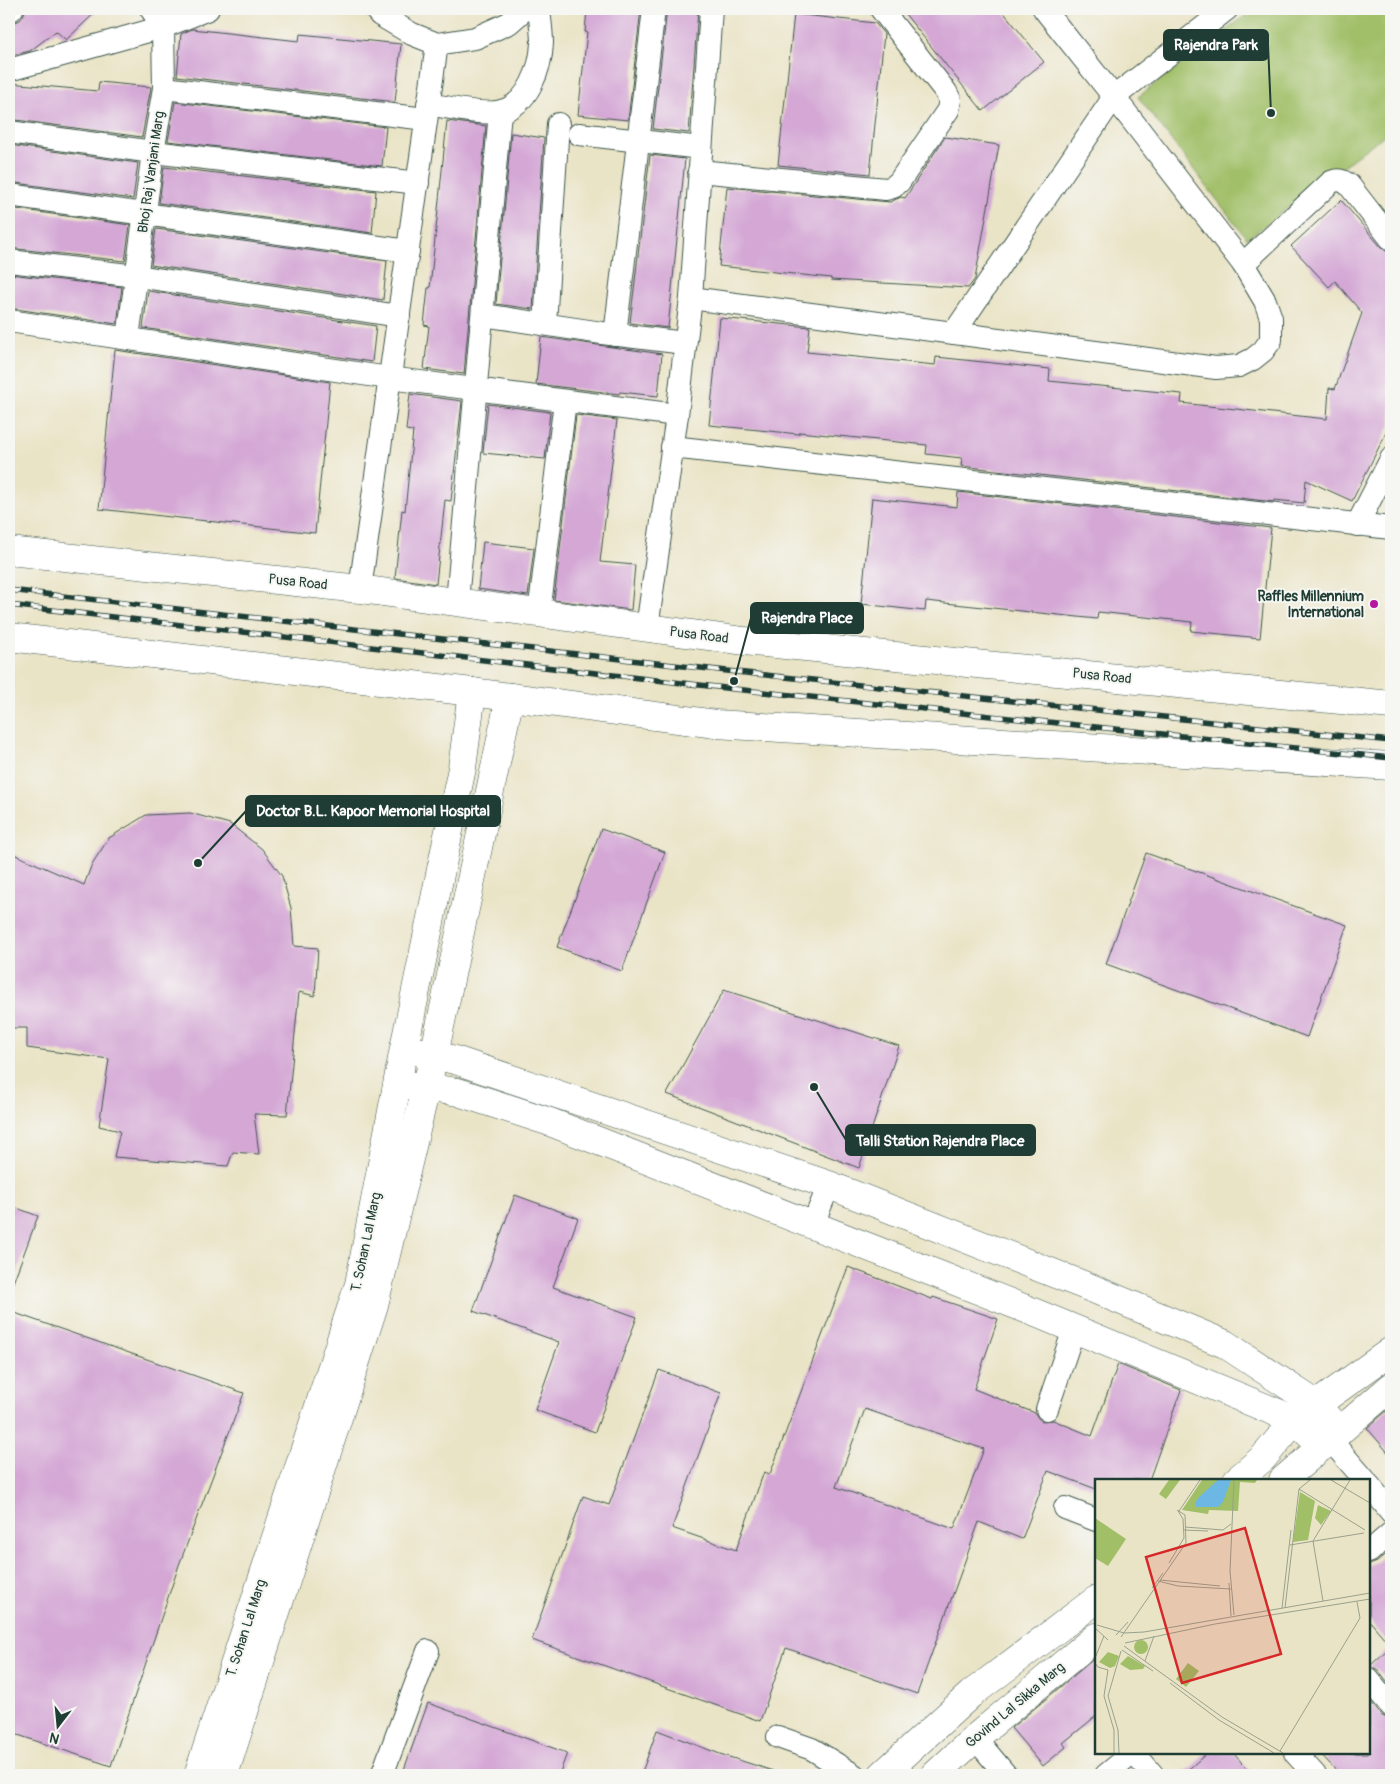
<svg xmlns="http://www.w3.org/2000/svg" width="1400" height="1784" font-family="Pangolin,sans-serif">
<style>
.green{fill:#a0bf67;stroke:#607e4e}
.building{fill:#d4a7d5;fill-rule:evenodd}
.lines{fill:none;stroke-linecap:round;stroke-linejoin:round}
.minor-casing{stroke:#3d564a;stroke-width:24}
.tertiary-casing{stroke:#3d564a;stroke-width:29}
.secondary-casing{stroke:#3d564a;stroke-width:29}
.minor{stroke:#fff;stroke-width:22}
.tertiary{stroke:#fff;stroke-width:28}
.secondary{stroke:#fff;stroke-width:28}
.rail-casing{stroke:#1f3d34;stroke-width:5.5}
.rail{stroke:#f6f6f2;stroke-width:4;stroke-dasharray:11;stroke-linecap:butt}
.poi-dot{fill:#b5179e;stroke:#f6f6f2;stroke-width:2}
.labels{text-anchor:middle;dominant-baseline:central;stroke-width:4;stroke-linejoin:round;paint-order:stroke}
.street-label{font-size:14px;fill:#1f3d34;stroke:#f6f6f2}
.poi-label{font-size:14px;font-weight:bold;fill:#1f3d34;stroke:#f6f6f2;text-anchor:end}
.inset-road{fill:none;stroke:#99a18c;stroke-width:1}
.view{fill:#d62828;fill-opacity:0.15;stroke:#d62828;stroke-width:2.5}
.inset-edge{fill:none;stroke:#1f3d34;stroke-width:2.5}
.leader{fill:none;stroke:#1f3d34;stroke-width:2}
.callout-dot{fill:#1f3d34;stroke:#f6f6f2;stroke-width:2}
.callout{fill:#1f3d34;stroke:#1f3d34;stroke-width:2}
.callout-label{font-size:15px;text-anchor:middle;font-weight:bold;fill:#fff}
</style>
<rect width="100%" height="100%" fill="#f6f6f2"/>
<filter id="ink" filterUnits="userSpaceOnUse"><feTurbulence type="fractalNoise" baseFrequency=".02" numOctaves="2"/><feDisplacementMap in="SourceGraphic" scale="10" xChannelSelector="R" yChannelSelector="G"/><feConvolveMatrix kernelMatrix="1 2 1 2 8 2 1 2 1" color-interpolation-filters="sRGB"/></filter>
<filter id="wash" filterUnits="userSpaceOnUse"><feTurbulence type="fractalNoise" baseFrequency=".0096" numOctaves="4" result="noise"/><feDisplacementMap in="SourceGraphic" scale="20" xChannelSelector="R" yChannelSelector="G"/><feGaussianBlur stdDeviation="1.12" result="paint"/><feColorMatrix in="noise" values="0 0 0 0 0 0 0 0 0 0 0 0 0 0 0 0 0 1.4 0 .05"/><feComposite in="paint" operator="in"/></filter>
<g filter="url(#wash)">
<rect width="100%" height="100%" fill="#eae4c7"/>
<path class="green" d="M1254 9H1391V130L1247 239 1138 97Z"/>
<g id="blocks">
<g class="building">
<path d="M25 9H99L66 40 56 31 30 51 9 56V24L20 20 24 14Z"/>
<path d="M587 9H641L628 120 578 115 587 32H585Z"/>
<path d="M667 9H698L689 133 653 129Z"/>
<path d="M901 9H1001L1044 62 983 111Z"/>
<path d="M794 14 875 23 884 34 870 174 778 165Z"/>
<path d="M192 29 299 41 300 34 401 44 395 102 177 76 181 34Z"/>
<path d="M99 82 151 87 142 137 9 119V83L98 91Z"/>
<path d="M175 102 386 127 382 166 168 141Z"/>
<path d="M447 121 486 126 464 374 424 369 429 326 424 325 428 288H430Z"/>
<path d="M511 133 544 138 533 309 496 304Z"/>
<path d="M945 137 999 145 975 279 968 288 831 280V278L719 266 727 187 890 202 901 197 905 198Z"/>
<path d="M9 145 138 163 133 199 9 182Z"/>
<path d="M650 155 685 159 668 328 630 323Z"/>
<path d="M164 167 376 191 372 233 159 203Z"/>
<path d="M1341 200 1381 247 1391 255V423L1352 501 1306 480 1304 503 1274 500V502L961 466 962 458 926 454 927 445 799 432V434L709 425 720 318 810 327 807 352 935 365 936 357 1050 369 1049 381 1182 394 1181 403 1327 419 1329 388 1335 389 1362 313 1335 281 1329 287 1291 246Z"/>
<path d="M9 208 130 225 125 261 9 248Z"/>
<path d="M156 229 387 261 383 300 151 265Z"/>
<path d="M9 274 122 287 117 324 9 308Z"/>
<path d="M148 291 376 326 372 362 143 328Z"/>
<path d="M541 337 662 354 658 396 620 392 619 394 536 384Z"/>
<path d="M115 350 330 382 315 533 99 509Z"/>
<path d="M410 394 462 401 451 501 445 500 436 584 395 578 402 510 405 511 413 431 406 430Z"/>
<path d="M488 404 550 412 545 459 483 453Z"/>
<path d="M576 415 617 420 600 562 635 565 631 610 554 600Z"/>
<path d="M958 492 1271 528 1260 638 1191 631 1192 622 1098 612 1097 619 926 601 925 611 861 604 872 498 957 507Z"/>
<path d="M483 542 534 548 528 596 478 589Z"/>
<path d="M190 813 230 824 262 849 282 876 291 908 294 946 318 948 315 996 299 992 287 1115 254 1114 259 1154 233 1152 228 1166 114 1157 120 1131 99 1126 109 1059 27 1048V1028H9V852L84 885 92 864 109 838 146 815Z"/>
<path d="M601 829 665 852 622 971 557 947Z"/>
<path d="M1146 853 1347 925 1307 1037 1106 964Z"/>
<path d="M724 990 899 1046 859 1168 667 1094Z"/>
<path d="M515 1195 578 1218 553 1287 637 1317 595 1432 535 1410 559 1342 473 1311Z"/>
<path d="M9 1205 38 1216 11 1288H9Z"/>
<path d="M848 1267 932 1299 933 1297 998 1319 974 1389 1035 1413 1038 1418 1042 1421 1053 1420 1092 1436 1118 1364 1181 1390 1149 1480H1096V1489L1048 1471 1022 1539 979 1522 917 1694 786 1648 760 1721 532 1640 583 1496 609 1505 659 1370 721 1393 672 1528 736 1550 764 1472 770 1474ZM865 1409 984 1449 954 1529 836 1487Z"/>
<path d="M9 1311 244 1393 179 1565 111 1766 9 1732Z"/>
<path d="M1391 1407V1456L1367 1428Z"/>
<path d="M1390 1551 1391 1553V1686L1379 1671 1374 1668 1369 1667 1391 1646 1369 1620V1565L1377 1562Z"/>
<path d="M1096 1657V1716L1063 1743 1066 1747 1043 1766 1011 1728Z"/>
<path d="M1369 1700 1381 1715 1386 1718 1391 1719V1775H1340L1320 1753H1369Z"/>
<path d="M428 1703 567 1753 559 1775H402Z"/>
<path d="M657 1730 720 1754 773 1771V1775H641Z"/>
<path d="M1207 1753H1233L1253 1775H1182Z"/>
</g>
</g>
</g>
<g filter="url(#ink)">
<use href="#blocks" fill-opacity="0" stroke="#3d564a" stroke-width="1"/>
<g class="lines">
<g class="minor-casing">
<g id="minor">
<path d="M375 9 380 15 412 34 437 44 475 38 509 23 525 9"/>
<path d="M9 11 12 9"/>
<path d="M9 70 163 27 208 9"/>
<path d="M164 88 426 119"/>
<path d="M428 104C447 107 484 116 501 111 528 105 541 68 542 43 542 32 540 20 539 9"/>
<path d="M9 132 153 152 418 183"/>
<path d="M579 134 701 148"/>
<path d="M699 171 886 189 893 187 899 182 948 110 950 100 946 92 881 9"/>
<path d="M9 195 408 251"/>
<path d="M9 261 137 276 399 316"/>
<path d="M1243 264 1331 182C1339 179 1342 180 1349 185L1391 239"/>
<path d="M691 298 1216 368 1239 366 1253 359 1263 351 1271 340V318L1265 301 1243 264 1114 97 1044 9"/>
<path d="M483 315 602 333 685 343"/>
<path d="M9 321 389 378 677 415"/>
<path d="M545 324 558 124"/>
<path d="M954 333 1114 97 1227 9"/>
<path d="M615 335 654 9"/>
<path d="M128 338 153 152 164 88 163 27 151 9"/>
<path d="M672 447 1391 528"/>
<path d="M1357 525 1391 459"/>
<path d="M360 589 437 44"/>
<path d="M457 602 500 112"/>
<path d="M539 614 565 401"/>
<path d="M647 628 677 415 691 298 711 9"/>
<path d="M813 1224 829 1185"/>
<path d="M1047 1409 1074 1329"/>
<path d="M1339 1450 1365 1480"/>
<path d="M1369 1485 1391 1512"/>
<path d="M1065 1508 1096 1520"/>
<path d="M1369 1552 1391 1533"/>
<path d="M1369 1680 1391 1706"/>
<path d="M778 1737 812 1749 854 1775"/>
<path d="M975 1738 1006 1775"/>
<path d="M1134 1753 1153 1775"/>
<path d="M1295 1753 1315 1775"/>
<path d="M382 1775 428 1651"/>
<path d="M1106 1775 1133 1753"/>
</g>
</g>
<g class="tertiary-casing">
<g id="tertiary">
<path d="M416 1051 455 1060 829 1185 1091 1288 1225 1344 1316 1404 1339 1432"/>
<path d="M409 1085 458 1092 550 1122 1026 1309 1295 1420 1322 1447"/>
<path d="M1237 1480 1263 1458 1295 1420 1391 1351"/>
<path d="M1283 1480 1391 1387"/>
<path d="M198 1775 359 1284 404 1048 462 768 472 692"/>
<path d="M224 1775 374 1305 434 1055 510 697"/>
<path d="M882 1775 971 1694 1096 1600"/>
<path d="M935 1775 975 1738 1096 1637"/>
</g>
</g>
<g class="secondary-casing">
<g id="secondary">
<path d="M9 551 360 589 744 641 1391 705"/>
<path d="M9 637 472 692 716 724 1391 766"/>
</g>
</g>
<use href="#minor" class="minor"/>
<use href="#tertiary" class="tertiary"/>
<use href="#secondary" class="secondary"/>
<g class="rail-casing">
<g id="rail">
<path d="M9 590 736 672 1391 741"/>
<path d="M9 605 734 689 1391 758"/>
</g>
</g>
<use href="#rail" class="rail"/>
</g>
</g>
<circle class="poi-dot" cx="1374" cy="604" r="5"/>
<g class="labels">
<g class="street-label">
<text transform="translate(151 172) rotate(-82)">Bhoj Raj Vanjani Marg</text>
<text transform="translate(298 582) rotate(6)">Pusa Road</text>
<text transform="translate(699 635) rotate(7)">Pusa Road</text>
<text transform="translate(1102 676) rotate(6)">Pusa Road</text>
<text transform="translate(366 1242) rotate(-78)">T. Sohan Lal Marg</text>
<text transform="translate(246 1628) rotate(-72)">T. Sohan Lal Marg</text>
<text transform="translate(1015 1705) rotate(-40)">Govind Lal Sikka Marg</text>
</g>
<g class="poi-label">
<text x="1364" y="596">Raffles Millennium<tspan x="1364" dy="16">International</tspan></text>
</g>
</g>
<g transform="translate(1095 1479)">
<rect width="275" height="275" fill="#eae4c7"/>
<path d="M74 1H85L71 20 64 15ZM107 1H162L160 4 145 3 143 32 114 31 113 35 87 31ZM205 13 220 22 213 61 198 63ZM223 26 236 32 226 46 220 39ZM0 39 31 60 13 87 0 79ZM39 168a7 7 0 1 1 14 0a7 7 0 1 1-14 0ZM13 173 24 177 20 187 15 189 4 183ZM33 177 50 187 48 190 35 191 25 185ZM93 184 104 192 91 208 81 200Z" fill="#a0bf67"/>
<path d="M123 1H136L128 23 123 28H101L100 24 104 18Z" fill="#6db7e5"/>
<path class="inset-road" d="M236 1 275 24M204 10 270 51M84 32 105 1M90 48 128 51 136 45M89 51 113 52M195 66 269 54M74 84 89 59 88 40 83 32M65 101 125 107M63 102 83 107 136 110M134 104 136 137M57 109 68 94M228 122 218 62 255 1M187 129 196 51M190 129 204 10 215 1M139 136 135 92 139 1M2 146 29 154 49 153 275 114M0 149 13 161M21 156 33 143M26 158 91 64 90 36 82 31M30 164 120 145 275 120M29 167 127 238 188 274M27 171 58 192M0 179 9 157M50 182 59 157M0 184 3 188 13 191 9 217 19 251V274M75 204 124 241 179 274M185 272 265 139 262 123M24 274 23 251 13 217 26 172"/>
<path class="view" d="M150 49 186 175 87 204 51 78Z"/>
<rect width="275" height="275" class="inset-edge"/>
</g>
<path class="leader" d="M1271 113L1268 45M734 681L751 618M198 863L246 811M814 1087L846 1140"/>
<g class="callout-dot">
<circle cx="1271" cy="113" r="5"/>
<circle cx="734" cy="681" r="5"/>
<circle cx="198" cy="863" r="5"/>
<circle cx="814" cy="1087" r="5"/>
</g>
<g class="callout">
<rect x="1164" y="30" width="104" height="30" rx="5"/>
<rect x="751" y="603" width="112" height="30" rx="5"/>
<rect x="246" y="796" width="254" height="30" rx="5"/>
<rect x="846" y="1125" width="189" height="30" rx="5"/>
</g>
<g class="callout-label">
<text x="1216" y="50">Rajendra Park</text>
<text x="807" y="623">Rajendra Place</text>
<text x="373" y="816">Doctor B.L. Kapoor Memorial Hospital</text>
<text x="940" y="1146">Talli Station Rajendra Place</text>
</g>
<rect width="1400" height="1784" fill="none" stroke="#f6f6f2" stroke-width="30"/>
<g transform="translate(58 1726) rotate(196)" stroke="#f6f6f2" stroke-width="4" paint-order="stroke">
<path d="M0-4L9 19L0 12L-9 19Z" fill="#1f3d34"/>
<text y="-8" font-size="14" font-weight="bold" text-anchor="middle" fill="#1f3d34">N</text>
</g>
</svg>
